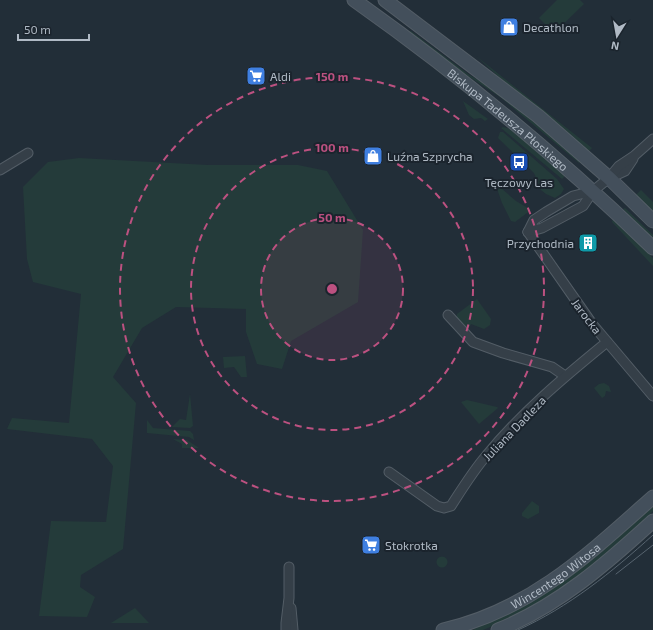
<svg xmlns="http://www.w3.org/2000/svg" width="653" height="630" font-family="'Exo 2',sans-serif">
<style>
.green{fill:#243b3a}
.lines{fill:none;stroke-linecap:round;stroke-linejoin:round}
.minor-casing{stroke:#535d66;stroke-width:11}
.secondary-casing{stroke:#535d66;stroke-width:15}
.minor{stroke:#353f48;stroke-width:9}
.secondary{stroke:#434f5b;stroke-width:13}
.tram{stroke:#57646f;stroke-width:1}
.ring{fill:none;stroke:#bc5180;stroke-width:2;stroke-dasharray:7 5}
.labels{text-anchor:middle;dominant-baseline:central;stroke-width:4;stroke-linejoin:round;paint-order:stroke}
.poi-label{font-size:12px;fill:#b0bac5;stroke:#1b242d;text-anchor:start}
.street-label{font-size:12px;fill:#b0bac5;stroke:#1b242d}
.centre{fill:#bc5180;stroke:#1b242d;stroke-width:2}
.ring-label{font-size:12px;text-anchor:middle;font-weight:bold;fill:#bc5180;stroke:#1b242d;stroke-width:4;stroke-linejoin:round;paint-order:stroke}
</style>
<rect width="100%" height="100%" fill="#222e38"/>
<g class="green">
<path d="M557 0H580L584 4 554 33 539 18Z"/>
<path d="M411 31 468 74 504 96 580 161 579 163 500 97 462 72 409 32Z"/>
<path d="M476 56 592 148 588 152 501 79Z"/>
<path d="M463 101 488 119 485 121 481 118 474 119 469 115Z"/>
<path d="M503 127 511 129 566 175 562 179 501 128Z"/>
<path d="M500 132H503L557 179 564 189 561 194 555 198 546 194 541 190 534 173 498 138Z"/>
<path d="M79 158 208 165H298L327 171 363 230 358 302 291 341 282 369 257 364 246 332V309L176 307 142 328 113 377 136 403 123 549 81 575 80 587 95 597 87 617 39 616 51 521 106 522 113 466 92 439 7 429 12 418 69 423 81 294 33 282 27 259 23 187 48 162Z"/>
<path d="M495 183 516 201 531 210 515 222 511 221 502 203Z"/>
<path d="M641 190 653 202V212L636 195Z"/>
<path d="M625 208 653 235V239L623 209Z"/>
<path d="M613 219 653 258V266L612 222Z"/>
<path d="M477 299 491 319 490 325 484 329 471 324 468 329 457 318V314Z"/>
<path d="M245 356 247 377H241L234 367 224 368 223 357Z"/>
<path d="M604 383 609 386 611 392 606 391 605 396 602 398 594 388 599 384Z"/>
<path d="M190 394 193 426 190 428 172 427 180 419 186 420Z"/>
<path d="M467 400 497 407 498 408 479 424 461 402Z"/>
<path d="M147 420 153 428 190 431 193 434 194 440 189 437 147 433Z"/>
<path d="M173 439 187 440 199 448H182V444Z"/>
<path d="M532 501 539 506V513L528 519 522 516V513Z"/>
<path d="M653 506V511C608 561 551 600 490 627L483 630H473L558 585 601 552Z"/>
<circle cx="442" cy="562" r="5.5"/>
<path d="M135 608 149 623H111Z"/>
</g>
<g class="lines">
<g class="minor-casing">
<g id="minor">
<path d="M0 170 28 153"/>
<path d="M612 177 625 171 633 159"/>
<path d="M528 232 593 325 653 396"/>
<path d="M528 232 542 228 583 206 593 191 609 178 619 166 634 156 653 139"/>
<path d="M528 232 534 220 546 212 573 196 593 191"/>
<path d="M448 315 473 342 503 353 552 367 565 376"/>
<path d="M389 472 437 506 444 508 451 506C462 489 473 471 486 456 521 413 564 377 607 342"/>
<path d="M291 608 293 630"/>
<path d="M286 630V623L289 598V567"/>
</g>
</g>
<g class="secondary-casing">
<g id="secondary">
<path id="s1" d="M354 0C460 75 560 158 653 248"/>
<path d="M385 0 538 116 609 178 653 221"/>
<path id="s2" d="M443 630C529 611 589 554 653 497"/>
<path d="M498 630C558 606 606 564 653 521"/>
</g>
</g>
<use href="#minor" class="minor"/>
<use href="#secondary" class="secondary"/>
<g class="tram">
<path d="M616 574 653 545"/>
<path d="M518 630C569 607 612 572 653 535"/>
</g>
</g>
<circle cx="332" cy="289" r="71" fill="#bc5180" fill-opacity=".12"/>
<g class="ring">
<circle cx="332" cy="289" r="71"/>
<circle cx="332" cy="289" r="141"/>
<circle cx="332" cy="289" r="212"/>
</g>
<defs>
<g id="shop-square" transform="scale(1)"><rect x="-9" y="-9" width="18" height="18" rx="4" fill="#3f7fe0" stroke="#1b242d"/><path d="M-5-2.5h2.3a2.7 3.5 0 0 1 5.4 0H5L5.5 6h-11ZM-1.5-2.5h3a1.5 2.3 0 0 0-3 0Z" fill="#fff"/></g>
<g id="supermarket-square" transform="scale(1)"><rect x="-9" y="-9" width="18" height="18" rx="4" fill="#3f7fe0" stroke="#1b242d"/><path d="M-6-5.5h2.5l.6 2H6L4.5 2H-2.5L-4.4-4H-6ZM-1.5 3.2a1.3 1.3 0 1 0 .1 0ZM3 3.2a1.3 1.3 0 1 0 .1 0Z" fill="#fff"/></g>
<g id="bus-square" transform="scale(1)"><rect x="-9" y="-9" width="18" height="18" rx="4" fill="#1a4fb4" stroke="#1b242d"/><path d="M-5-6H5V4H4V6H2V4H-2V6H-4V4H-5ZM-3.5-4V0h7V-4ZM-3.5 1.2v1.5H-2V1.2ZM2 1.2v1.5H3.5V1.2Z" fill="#fff"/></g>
<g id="building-square" transform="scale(1)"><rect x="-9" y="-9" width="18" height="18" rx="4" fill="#0f9aa8" stroke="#1b242d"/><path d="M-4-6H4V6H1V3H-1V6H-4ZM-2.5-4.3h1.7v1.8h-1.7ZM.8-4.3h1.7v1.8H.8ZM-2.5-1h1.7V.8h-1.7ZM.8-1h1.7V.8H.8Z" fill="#fff"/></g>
</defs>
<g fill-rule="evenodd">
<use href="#shop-square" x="509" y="27"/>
<use href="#supermarket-square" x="256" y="76"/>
<use href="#shop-square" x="373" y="156"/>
<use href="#bus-square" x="519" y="162"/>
<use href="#building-square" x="588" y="243"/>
<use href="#supermarket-square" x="371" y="545"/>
</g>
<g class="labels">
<g class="poi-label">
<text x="523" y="27">Decathlon</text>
<text x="270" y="76">Aldi</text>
<text x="387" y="156">Luźna Szprycha</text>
<text x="519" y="182" text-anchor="middle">Tęczowy Las</text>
<text x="574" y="243" text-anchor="end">Przychodnia</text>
<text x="385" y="545">Stokrotka</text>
</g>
<g class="street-label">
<text stroke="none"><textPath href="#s1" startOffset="195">Biskupa Tadeusza Płoskiego</textPath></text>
<text transform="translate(587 316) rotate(53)">Jarocka</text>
<text transform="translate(514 428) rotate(-46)">Juliana Dadleza</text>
<text stroke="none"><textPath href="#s2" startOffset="126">Wincentego Witosa</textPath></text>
</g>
</g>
<circle cx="332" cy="289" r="6" class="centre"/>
<g class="ring-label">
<text x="332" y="81">150 m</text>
<text x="332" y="152">100 m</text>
<text x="332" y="222">50 m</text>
</g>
<g transform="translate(617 36) rotate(191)" stroke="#1b242d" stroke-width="3" paint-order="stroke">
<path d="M0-3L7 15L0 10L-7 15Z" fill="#b0bac5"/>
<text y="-6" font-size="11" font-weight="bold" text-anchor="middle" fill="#b0bac5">N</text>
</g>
<path d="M18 34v6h71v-6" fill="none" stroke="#b0bac5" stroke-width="2"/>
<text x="24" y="34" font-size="12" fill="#b0bac5" stroke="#1b242d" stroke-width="3" paint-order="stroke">50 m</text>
</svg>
